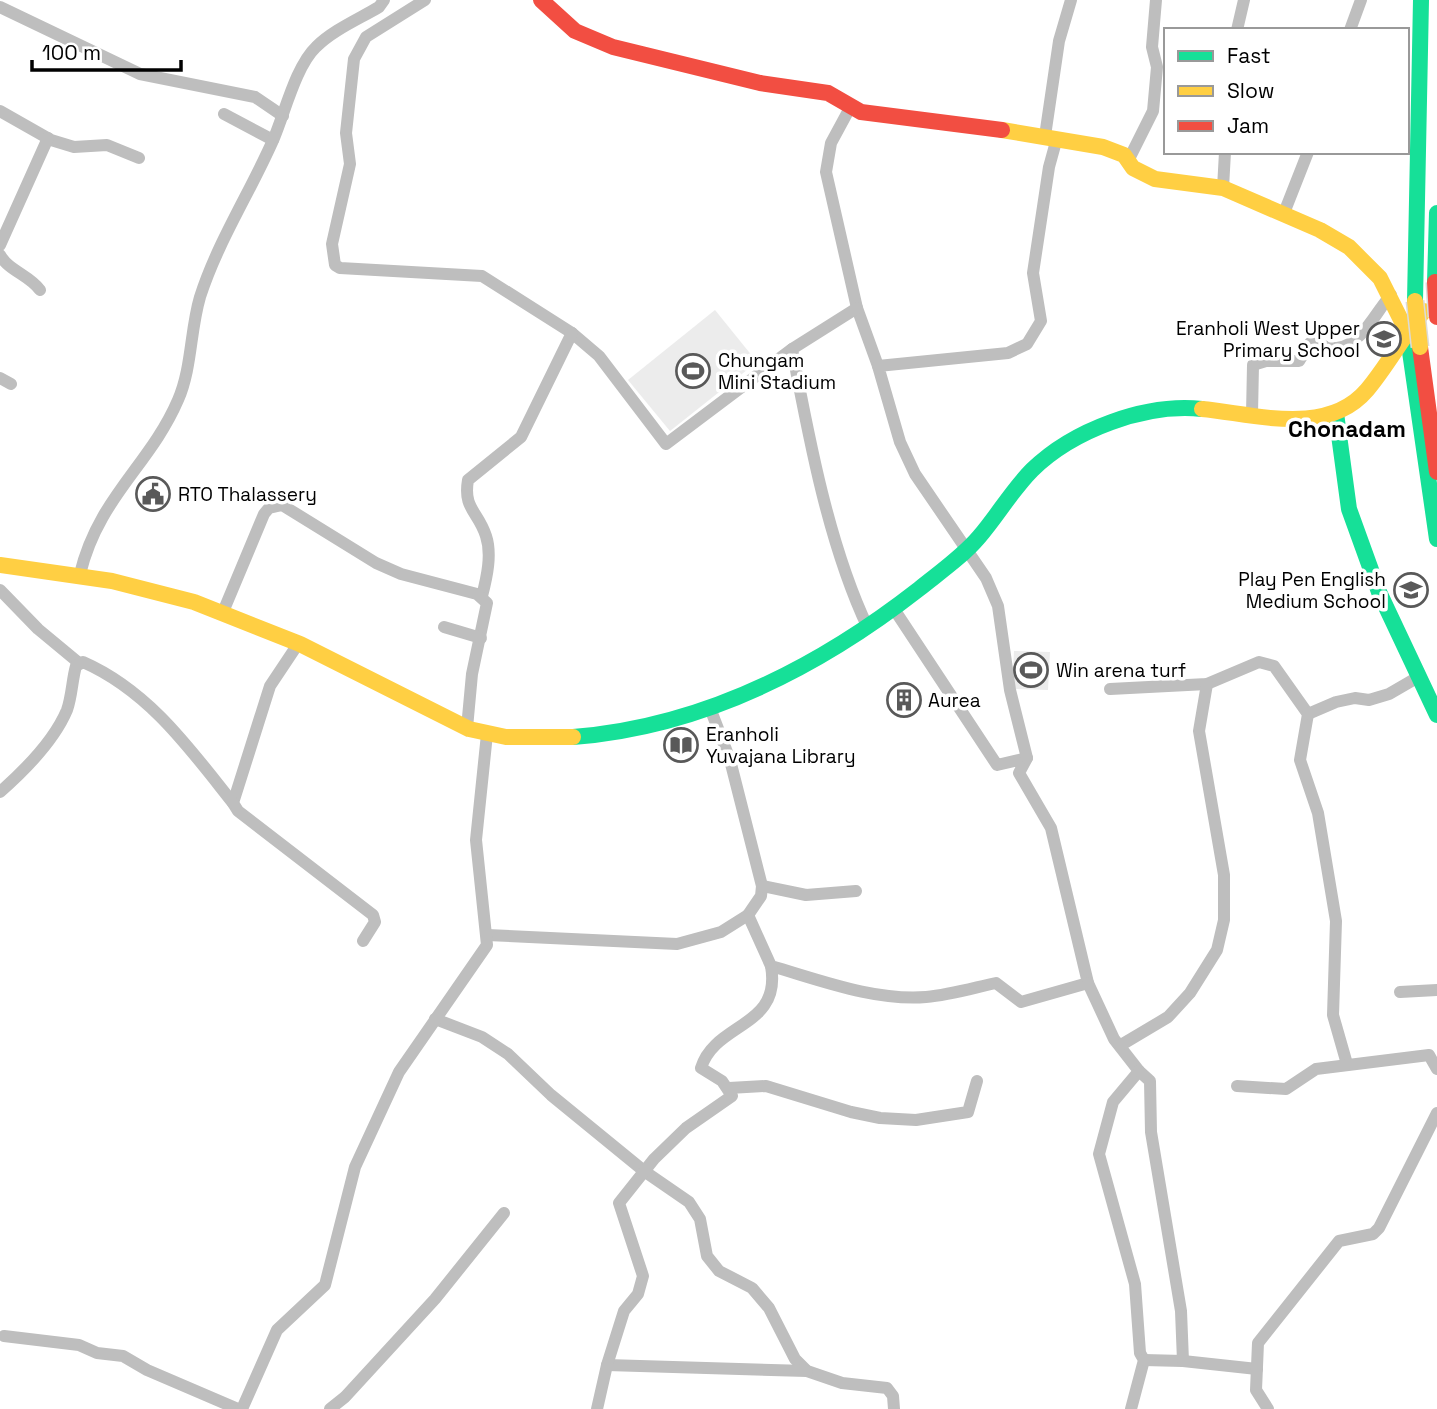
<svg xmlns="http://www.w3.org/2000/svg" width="1437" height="1409" font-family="'Space Grotesk',sans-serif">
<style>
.green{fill:#ececec}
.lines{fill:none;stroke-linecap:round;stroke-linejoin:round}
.street{stroke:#bebebe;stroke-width:12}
.fast{stroke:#16e098;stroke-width:16}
.slow{stroke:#ffcf43;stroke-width:16}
.jam{stroke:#f24e42;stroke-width:16}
.slow-bridge-casing{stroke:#dbdbdb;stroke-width:19;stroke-linecap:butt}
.jam-bridge-casing{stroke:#dbdbdb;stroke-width:19;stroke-linecap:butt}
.slow-bridge{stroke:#ffcf43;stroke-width:16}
.jam-bridge{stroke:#f24e42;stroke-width:16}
.labels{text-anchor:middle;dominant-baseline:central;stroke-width:7;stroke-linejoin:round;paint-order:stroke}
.poi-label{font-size:19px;fill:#000;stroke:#fff;text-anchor:start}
.quarter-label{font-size:23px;font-weight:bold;fill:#000;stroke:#fff}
</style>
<rect width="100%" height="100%" fill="#fff"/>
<g class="green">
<path d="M715 310 757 362 670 431 628 380Z"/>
<path d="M1014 651 1050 652 1048 690 1012 689Z"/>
</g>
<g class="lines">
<g class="street">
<path d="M425 0 366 37 354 59 346 133 350 164 332 244 335 265 340 268 482 276 572 333 599 356 666 444 792 349"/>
<path d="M0 7 140 74 255 97 283 116"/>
<path d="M1237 30 1244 0"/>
<path d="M1350 30 1361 0"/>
<path d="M851 106 831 143 826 172 857 308 878 366"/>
<path d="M0 111 51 140 74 147 107 145 139 158"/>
<path d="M224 114 273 140"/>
<path d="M1045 136 1059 41 1071 0"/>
<path d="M1129 159 1153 111 1157 67 1152 47 1156 0"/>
<path d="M1223 188 1225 152"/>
<path d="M1284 213 1308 152"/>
<path d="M0 245 48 138"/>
<path d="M0 255C9 271 29 275 40 290"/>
<path d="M857 308 792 349C809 439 829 546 868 628"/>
<path d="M0 378 11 384"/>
<path d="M1252 414 1253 365 1266 361H1299L1310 343C1318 344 1329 349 1337 348 1362 345 1376 311 1391 295"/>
<path d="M80 574C98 498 150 465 178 400 192 368 190 331 200 297 218 241 251 191 274 138 285 112 296 66 316 47 333 30 359 19 379 7L384 0"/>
<path d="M0 590 38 629 79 663"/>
<path d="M482 596C487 577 492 554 486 536 478 511 463 509 468 480L521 437 572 333"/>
<path d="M223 612 264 514 269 508 282 505 376 563 401 574 477 594 487 603 472 674 467 728"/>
<path d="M444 627 481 638"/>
<path d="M298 644 270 686 233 803 238 811 373 915 375 922 363 941"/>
<path d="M1110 689 1207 684 1259 662 1274 666 1308 714 1300 760 1318 813 1336 921 1333 1015 1347 1064"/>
<path d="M710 708 730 760 762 886 761 896 748 915 771 966C820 980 874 1001 926 997 950 995 973 988 996 983L1021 1002 1088 983 1051 828 1019 773 1027 758 997 765 894 609"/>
<path d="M1308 714 1336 702 1355 698 1369 700 1389 694 1420 676"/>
<path d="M1027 758 1010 690 998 606 986 578 915 474 900 442 878 366 1008 353 1027 344 1041 321 1033 273 1049 167 1057 138"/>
<path d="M0 792C25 770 54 741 67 710 72 696 72 680 76 666L83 662C149 691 190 749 233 803"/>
<path d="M762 886 806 895 856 891"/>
<path d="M487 935 677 944 721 932 748 915"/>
<path d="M1088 983 1114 1039 1139 1071 1113 1102 1099 1154 1135 1284 1140 1353 1144 1360 1131 1409"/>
<path d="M1400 992 1437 990"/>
<path d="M435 1019 482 1037 508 1054 551 1095 644 1171 689 1202 700 1219 707 1256 719 1271 752 1288 769 1308 795 1359 807 1371 842 1383 887 1388 893 1396 894 1409"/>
<path d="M1121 1045 1168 1017 1190 993 1217 950 1224 920V875L1199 731 1207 684"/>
<path d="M1139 1071 1150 1081 1151 1132 1181 1311 1183 1361 1144 1360"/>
<path d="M1237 1086 1286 1089 1316 1069 1429 1055 1437 1069"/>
<path d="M729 1088 766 1086 851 1112 880 1118 916 1120 968 1112 977 1081"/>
<path d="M4 1336 79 1345 97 1353 123 1356 147 1370 238 1409"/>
<path d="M1183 1361 1257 1369"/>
<path d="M607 1365 807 1371"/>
<path d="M242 1409 277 1330 325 1285 355 1167 399 1072 487 945 476 840 487 734"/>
<path d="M330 1409 345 1397 435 1299 504 1213"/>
<path d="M597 1409 607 1365 624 1311 638 1294 643 1276 619 1203 654 1159 686 1128 732 1096 722 1081 701 1068C715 1022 782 1028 771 966"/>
<path d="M1268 1409 1256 1390 1258 1343 1339 1241 1373 1234 1379 1228 1437 1113"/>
</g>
<g class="fast">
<path d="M1435 282 1437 213"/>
<path d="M1415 301 1421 0"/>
<path d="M1406 324 1437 539"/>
<path d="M1336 413 1349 509 1379 592 1437 715"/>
<path d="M573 737C702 727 819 667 919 589 940 572 962 557 979 537 998 515 1012 490 1032 470 1073 430 1145 403 1202 409"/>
</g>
<g class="slow">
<path d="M1002 130 1103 147 1124 155 1133 168 1155 179 1223 188 1320 230 1349 247 1380 278 1406 330"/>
<path d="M1202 409C1255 414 1327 437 1367 390 1388 365 1403 336 1424 311"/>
<path d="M0 565 112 581 194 602 300 644 469 729 506 737H573"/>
</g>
<g class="jam">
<path d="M541 0 575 31 613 47 760 83 828 93 861 112 1002 130"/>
<path d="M1420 347 1437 472"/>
</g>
<g class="slow-bridge-casing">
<path id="slow-bridge" d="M1415 301 1420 347"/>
</g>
<g class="jam-bridge-casing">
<path id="jam-bridge" d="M1435 282 1437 317"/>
</g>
<use href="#slow-bridge" class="slow-bridge"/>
<use href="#jam-bridge" class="jam-bridge"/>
</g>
<defs>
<g id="school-ring" transform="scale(1.75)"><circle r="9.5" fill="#fff" stroke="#595959" stroke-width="1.5"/><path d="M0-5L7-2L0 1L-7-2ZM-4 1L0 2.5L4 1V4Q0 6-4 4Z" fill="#595959"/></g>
<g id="stadium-ring" transform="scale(1.75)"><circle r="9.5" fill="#fff" stroke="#595959" stroke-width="1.5"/><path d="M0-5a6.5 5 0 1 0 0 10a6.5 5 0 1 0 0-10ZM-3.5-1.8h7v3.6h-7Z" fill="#595959"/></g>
<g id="civic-ring" transform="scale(1.75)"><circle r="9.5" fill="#fff" stroke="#595959" stroke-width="1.5"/><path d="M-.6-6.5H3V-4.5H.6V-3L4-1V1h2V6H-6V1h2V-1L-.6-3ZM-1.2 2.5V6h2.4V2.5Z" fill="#595959"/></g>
<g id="building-ring" transform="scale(1.75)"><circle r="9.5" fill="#fff" stroke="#595959" stroke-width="1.5"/><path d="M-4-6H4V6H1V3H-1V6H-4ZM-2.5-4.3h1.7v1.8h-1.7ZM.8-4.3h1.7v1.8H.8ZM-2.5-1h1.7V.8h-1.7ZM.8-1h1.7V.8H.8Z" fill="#595959"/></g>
<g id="library-ring" transform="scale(1.75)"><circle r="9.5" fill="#fff" stroke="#595959" stroke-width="1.5"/><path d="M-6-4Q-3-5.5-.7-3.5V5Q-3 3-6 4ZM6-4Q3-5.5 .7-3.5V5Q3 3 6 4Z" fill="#595959"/></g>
</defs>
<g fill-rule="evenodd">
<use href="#school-ring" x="1384" y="339"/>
<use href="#stadium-ring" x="693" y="371"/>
<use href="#civic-ring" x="153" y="494"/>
<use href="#school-ring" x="1411" y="590"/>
<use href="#stadium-ring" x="1031" y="670"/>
<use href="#building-ring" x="904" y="700"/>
<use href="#library-ring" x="681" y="745"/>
</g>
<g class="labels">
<g class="poi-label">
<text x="1360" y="328" text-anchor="end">Eranholi West Upper<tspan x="1360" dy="22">Primary School</tspan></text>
<text x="718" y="360">Chungam<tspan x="718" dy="22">Mini Stadium</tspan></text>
<text x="178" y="494">RTO Thalassery</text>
<text x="1386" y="579" text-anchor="end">Play Pen English<tspan x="1386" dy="22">Medium School</tspan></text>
<text x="1056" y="670">Win arena turf</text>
<text x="928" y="700">Aurea</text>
<text x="706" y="734">Eranholi<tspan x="706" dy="22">Yuvajana Library</tspan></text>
</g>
<g class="quarter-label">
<text x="1347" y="429">Chonadam</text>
</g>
</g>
<rect x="1164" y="28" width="245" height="126" fill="#ffffff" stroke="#999999" stroke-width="2"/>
<rect x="1178" y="51" width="35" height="10" fill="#16e098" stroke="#999999" stroke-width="2"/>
<text x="1227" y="63" font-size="21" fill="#000000">Fast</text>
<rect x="1178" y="86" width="35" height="10" fill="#ffcf43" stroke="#999999" stroke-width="2"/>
<text x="1227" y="98" font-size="21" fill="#000000">Slow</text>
<rect x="1178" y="121" width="35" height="10" fill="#f24e42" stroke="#999999" stroke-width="2"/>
<text x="1227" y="133" font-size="21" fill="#000000">Jam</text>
<path d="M32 60v10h149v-10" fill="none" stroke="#000000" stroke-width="3.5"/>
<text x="42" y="60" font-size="21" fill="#000000" stroke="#ffffff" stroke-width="5" paint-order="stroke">100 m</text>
</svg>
